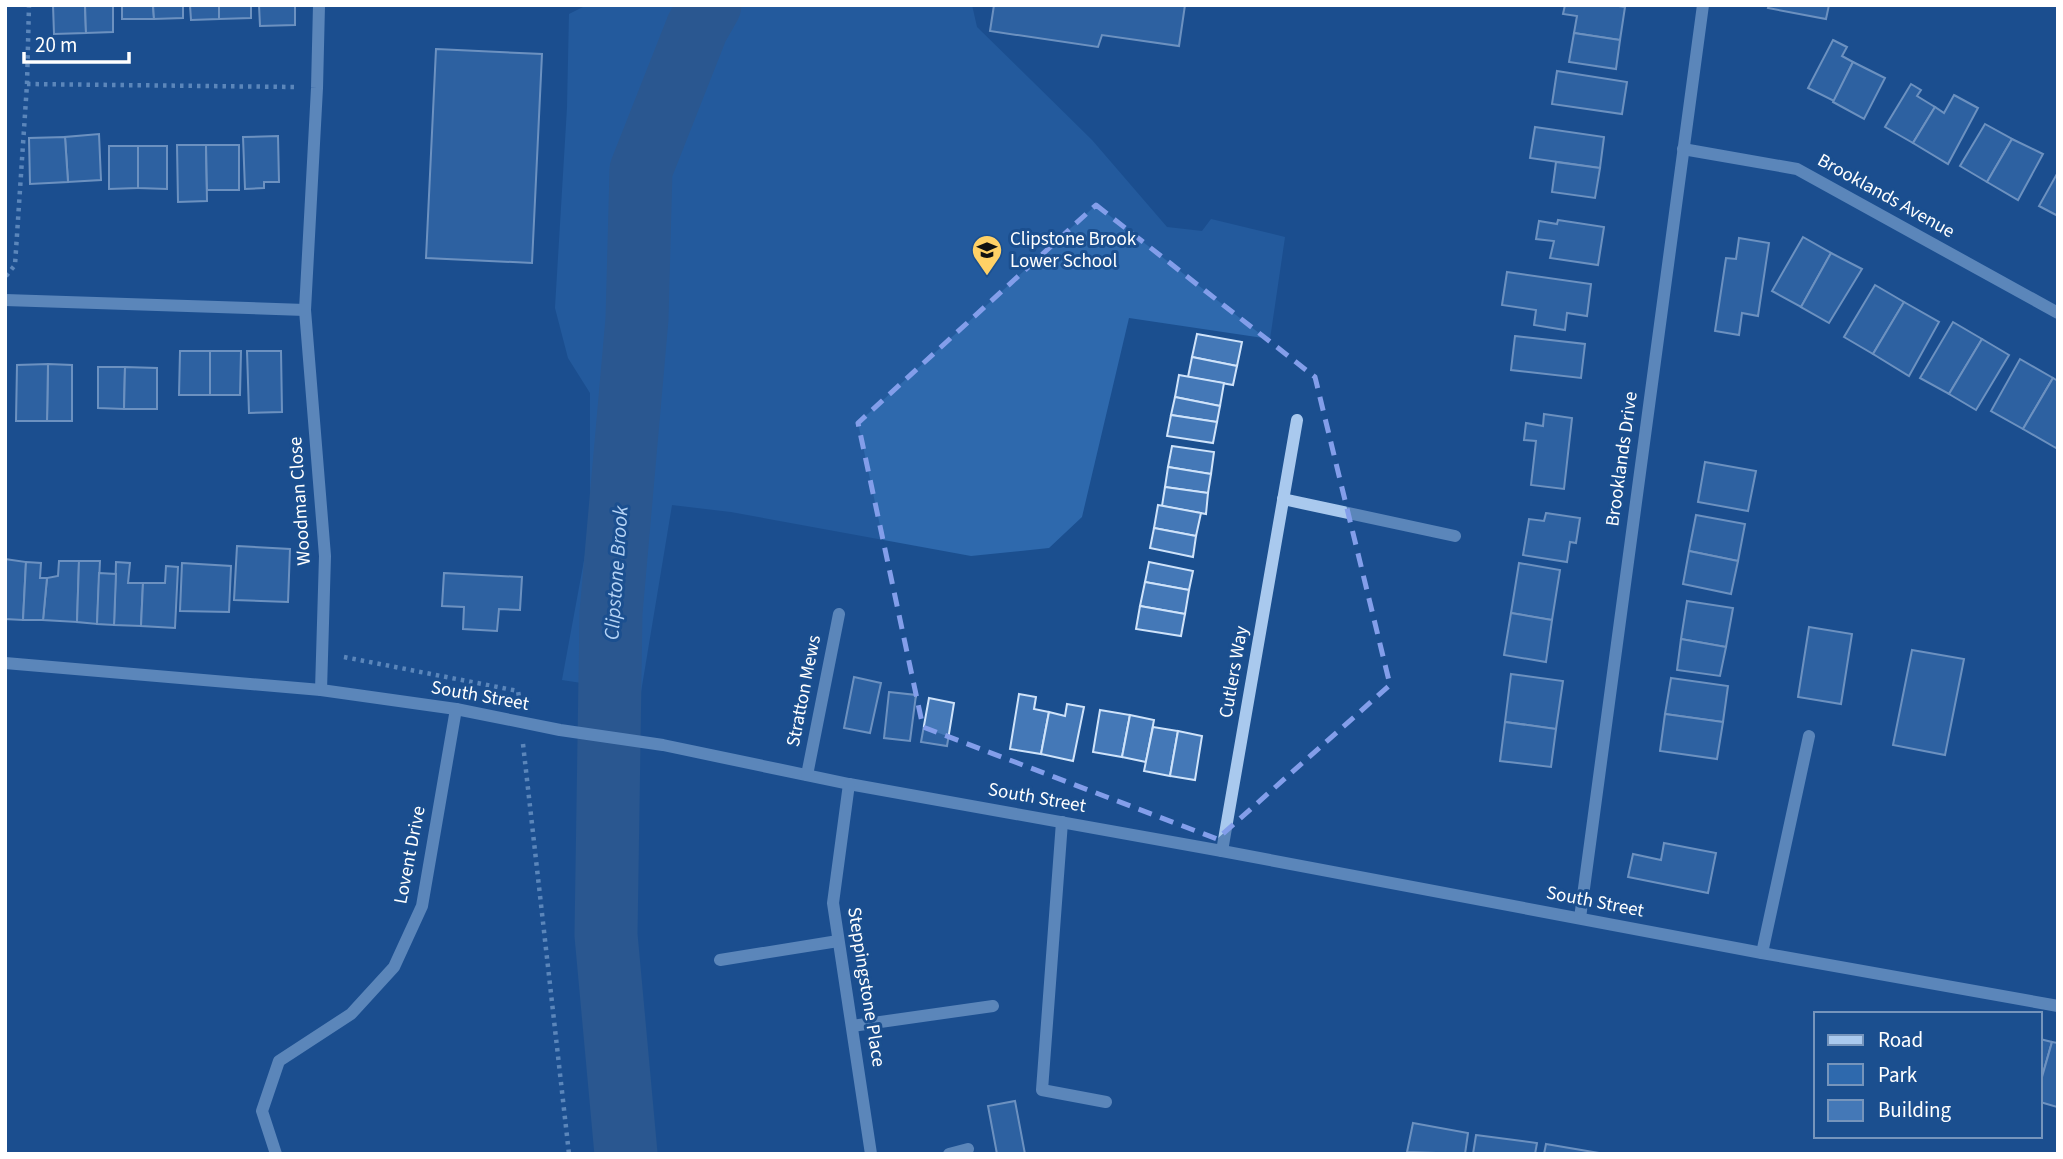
<svg xmlns="http://www.w3.org/2000/svg" width="2063" height="1159" font-family="'Source Sans 3',sans-serif">
<style>
.green{fill:#2e69ad}
.lines{fill:none;stroke-linecap:round;stroke-linejoin:round}
.river{stroke:#3c6290;stroke-width:63}
.building{fill:#4478b7;stroke:#cfe3fa;stroke-width:2}
.path{stroke:#a9c9ee;stroke-width:4.5;stroke-dasharray:3.5 5;stroke-linecap:butt}
.minor{stroke:#a9c9ee;stroke-width:12}
.marked{fill:none;stroke:#839eea;stroke-width:5;stroke-dasharray:14 9;stroke-linejoin:round}
.labels{text-anchor:middle;dominant-baseline:central;stroke-width:6;stroke-linejoin:round;paint-order:stroke}
.street-label{font-size:19px;fill:#fff;stroke:#1b4f8f}
.poi-label{font-size:19px;fill:#fff;stroke:#1b4f8f;text-anchor:start}
.water-label{font-size:21px;font-style:italic;fill:#b5d3f5;stroke:#1b4f8f}
</style>
<rect width="100%" height="100%" fill="#1b4f8f"/>
<path class="green" d="M587 5H972L977 27 1092 140 1167 227 1202 231 1211 219 1285 237 1270 339 1129 318 1082 517 1049 548 971 556 731 512 672 505 641 692 562 680 590 528V393L568 358 555 308 567 108 569 14Z"/>
<g class="lines">
<path class="river" d="M626 1154 606 935 611 613 637 319 641 170 697 28 710 5"/>
</g>
<g class="building">
<path d="M53 5H85L86 33 54 34Z"/>
<path d="M85 5H113V32L86 33Z"/>
<path d="M122 5H153L154 19H122Z"/>
<path d="M153 5H183V18L154 19Z"/>
<path d="M190 5H219V19L191 20Z"/>
<path d="M219 5H251V18L219 19Z"/>
<path d="M259 5H295V25L260 26Z"/>
<path d="M994 5H1185L1179 46 1102 35 1098 47 990 31Z"/>
<path d="M1565 5H1612L1625 7 1620 40 1574 33 1577 16 1563 14Z"/>
<path d="M1769 5H1829L1826 19 1768 8Z"/>
<path d="M1574 33 1620 40 1616 69 1569 62Z"/>
<path d="M1833 40 1847 47 1842 56 1853 62 1834 101 1808 88Z"/>
<path d="M436 49 542 54 532 263 426 258Z"/>
<path d="M1853 62 1885 78 1864 119 1833 102Z"/>
<path d="M1557 71 1627 82 1622 114 1552 104Z"/>
<path d="M1911 84 1921 90 1917 96 1935 107 1913 143 1885 127Z"/>
<path d="M1954 95 1978 108 1948 164 1913 143 1935 107 1944 113Z"/>
<path d="M1985 124 2012 139 1987 182 1960 166Z"/>
<path d="M1535 127 1604 137 1600 168 1530 158Z"/>
<path d="M99 134 101 180 68 182 65 137Z"/>
<path d="M278 136 279 182H264V188L245 189 243 137Z"/>
<path d="M65 137 68 182 30 184 29 138Z"/>
<path d="M2012 139 2043 154 2018 200 1987 182Z"/>
<path d="M177 145H206L207 201 178 202Z"/>
<path d="M206 145H239V190H207Z"/>
<path d="M109 146H138V188L109 189Z"/>
<path d="M138 146H167V189L138 188Z"/>
<path d="M1556 162 1600 168 1595 198 1552 192Z"/>
<path d="M2058 172V216L2039 206Z"/>
<path d="M1558 220 1604 227 1598 265 1550 258 1554 241 1536 239 1539 221 1557 224Z"/>
<path d="M1803 237 1831 253 1801 307 1772 291Z"/>
<path d="M1739 238 1769 243 1758 316 1742 313 1739 335 1715 331 1726 258 1736 259Z"/>
<path d="M1831 253 1862 269 1829 323 1801 307Z"/>
<path d="M1507 272 1591 284 1587 316 1567 313 1565 330 1534 325 1536 310 1502 305Z"/>
<path d="M1875 285 1904 302 1873 354 1844 337Z"/>
<path d="M1904 302 1939 322 1909 376 1873 354Z"/>
<path d="M1953 322 1982 339 1949 394 1920 378Z"/>
<path d="M1197 334 1242 342 1237 366 1192 357Z"/>
<path d="M1515 336 1585 344 1581 378 1511 370Z"/>
<path d="M1982 339 2009 355 1976 410 1949 394Z"/>
<path d="M180 351H210V395H179Z"/>
<path d="M210 351H241L240 395H210Z"/>
<path d="M247 351H281L282 412 249 413Z"/>
<path d="M1192 357 1237 366 1233 385 1188 377Z"/>
<path d="M2020 359 2053 378 2023 429 1991 411Z"/>
<path d="M48 364 72 365V421H47Z"/>
<path d="M48 364 47 421H16L17 365Z"/>
<path d="M98 367H125L124 409 98 408Z"/>
<path d="M125 367 157 368V409H124Z"/>
<path d="M1179 375 1224 383 1220 406 1175 397Z"/>
<path d="M2053 378 2058 381V445L2056 448 2023 429Z"/>
<path d="M1175 397 1220 406 1217 422 1171 415Z"/>
<path d="M1544 414 1572 418 1564 489 1531 485 1536 441 1524 440 1526 423 1543 426Z"/>
<path d="M1171 415 1217 422 1213 443 1167 436Z"/>
<path d="M1172 446 1214 452 1211 474 1168 467Z"/>
<path d="M1705 462 1756 471 1748 511 1698 502Z"/>
<path d="M1168 467 1211 474 1208 493 1165 487Z"/>
<path d="M1165 487 1208 493 1206 514 1162 506Z"/>
<path d="M1158 505 1201 513 1196 536 1154 528Z"/>
<path d="M1546 513 1580 518 1576 543 1570 542 1567 562 1523 555 1529 519 1544 521Z"/>
<path d="M1696 515 1745 524 1738 561 1689 551Z"/>
<path d="M1154 528 1196 536 1193 557 1150 548Z"/>
<path d="M237 546 290 549 288 602 234 600Z"/>
<path d="M1689 551 1738 561 1731 594 1683 584Z"/>
<path d="M5 559 26 562 23 620 5 619Z"/>
<path d="M59 561H79L77 622 43 620 47 578 58 576Z"/>
<path d="M79 561H100L97 624 77 622Z"/>
<path d="M26 562 41 563 40 578H47L43 620H23Z"/>
<path d="M116 562 130 563 128 583H143L141 626 114 625Z"/>
<path d="M1149 562 1193 571 1189 590 1145 582Z"/>
<path d="M182 563 231 566 229 612 180 611Z"/>
<path d="M1519 563 1560 570 1552 620 1511 613Z"/>
<path d="M166 566 178 567 175 628 141 626 143 583H165Z"/>
<path d="M99 573 116 574 114 625 97 624Z"/>
<path d="M444 573 522 577 520 610 499 609 497 631 463 629 464 607 442 606Z"/>
<path d="M1145 582 1189 590 1185 614 1140 606Z"/>
<path d="M1687 601 1733 608 1726 647 1681 639Z"/>
<path d="M1140 606 1185 614 1181 636 1136 629Z"/>
<path d="M1511 613 1552 620 1546 662 1504 655Z"/>
<path d="M1809 627 1852 634 1841 704 1798 697Z"/>
<path d="M1681 639 1726 647 1720 676 1677 670Z"/>
<path d="M1912 650 1964 659 1945 755 1893 745Z"/>
<path d="M1511 674 1563 681 1556 729 1505 722Z"/>
<path d="M854 677 881 683 870 733 844 728Z"/>
<path d="M1671 678 1728 686 1723 722 1665 714Z"/>
<path d="M889 692 916 695 910 741 884 738Z"/>
<path d="M1019 694 1036 697 1034 709 1049 712 1041 754 1010 749Z"/>
<path d="M929 698 954 703 947 746 921 742Z"/>
<path d="M1067 704 1084 707 1073 761 1041 754 1049 712 1065 716Z"/>
<path d="M1100 710 1130 715 1122 757 1093 752Z"/>
<path d="M1665 714 1723 722 1717 759 1660 751Z"/>
<path d="M1130 715 1154 720 1146 762 1122 757Z"/>
<path d="M1505 722 1556 729 1551 767 1500 761Z"/>
<path d="M1153 727 1178 731 1170 776 1144 771Z"/>
<path d="M1178 731 1202 736 1195 780 1170 776Z"/>
<path d="M1664 843 1716 853 1708 893 1628 877 1633 854 1661 860Z"/>
<path d="M2040 1039 2052 1042 2040 1084Z"/>
<path d="M2052 1042 2058 1043 2057 1107 2040 1102V1084Z"/>
<path d="M1015 1101 1025 1154H997L988 1106Z"/>
<path d="M1413 1123 1468 1133 1465 1154 1407 1152Z"/>
<path d="M1476 1135 1537 1143 1535 1154H1473Z"/>
<path d="M1546 1144 1599 1153 1544 1154Z"/>
</g>
<g class="lines">
<g class="path">
<path d="M27 84 295 87"/>
<path d="M6 276 15 265 27 84 29 5"/>
<path d="M344 657 518 691 519 697"/>
<path d="M523 744 569 1154"/>
</g>
<g class="minor">
<path d="M319 5 317 88 305 310 325 556 321 690"/>
<path d="M1683 149 1797 169 2058 313"/>
<path d="M5 300 305 310"/>
<path d="M1283 499 1455 536"/>
<path d="M5 663 321 690 456 709 560 730 663 745 849 784 1222 851 1762 953 2058 1006"/>
<path d="M807 775 839 614"/>
<path d="M849 784 833 903 871 1154"/>
<path d="M1062 822 1042 1090 1106 1102"/>
<path d="M1222 851 1297 420"/>
<path d="M1580 918 1703 5"/>
<path d="M1762 953 1809 736"/>
<path d="M720 960 838 941"/>
<path d="M852 1026 993 1006"/>
<path d="M276 1154 262 1111 279 1061 351 1014 394 967 422 906 456 709"/>
<path d="M949 1154 968 1149"/>
</g>
</g>
<path d="M0 0H2063V1159H0ZM1096 205 1315 377 1390 685 1217 839 923 727 858 423Z" fill="#1b4f8f" fill-opacity=".55" fill-rule="evenodd"/>
<path class="marked" d="M1096 205 1315 377 1390 685 1217 839 923 727 858 423Z"/>
<defs>
<g id="school-pin" transform="scale(1.575)"><path d="M0 17L-7.5 6A9.5 9.5 0 1 1 7.5 6Z" fill="#ffd166" stroke="#1b4f8f"/><path d="M0-5L7-2L0 1L-7-2ZM-4 1L0 2.5L4 1V4Q0 6-4 4Z" fill="#111"/></g>
</defs>
<g fill-rule="evenodd">
<use href="#school-pin" x="987" y="250"/>
</g>
<g class="labels">
<g class="street-label">
<text transform="translate(1886 196) rotate(29)">Brooklands Avenue</text>
<text transform="translate(1622 459) rotate(-82)">Brooklands Drive</text>
<text transform="translate(300 501) rotate(-94)">Woodman Close</text>
<text transform="translate(1234 672) rotate(-80)">Cutlers Way</text>
<text transform="translate(804 691) rotate(-79)">Stratton Mews</text>
<text transform="translate(480 696) rotate(10)">South Street</text>
<text transform="translate(1037 798) rotate(10)">South Street</text>
<text transform="translate(410 855) rotate(-79)">Lovent Drive</text>
<text transform="translate(1595 902) rotate(11)">South Street</text>
<text transform="translate(866 987) rotate(81)">Steppingstone Place</text>
</g>
<g class="poi-label">
<text x="1010" y="239">Clipstone Brook<tspan x="1010" dy="22">Lower School</tspan></text>
</g>
<g class="water-label">
<text transform="translate(616 573) rotate(-86)">Clipstone Brook</text>
</g>
</g>
<rect width="2063" height="1159" fill="none" stroke="#ffffff" stroke-width="14"/>
<rect x="1814" y="1012" width="228" height="126" fill="#1b4f8f" stroke="#7695bc" stroke-width="2"/>
<rect x="1828" y="1035" width="35" height="10" fill="#a9c9ee" stroke="#7695bc" stroke-width="2"/>
<text x="1878" y="1047" font-size="21" fill="#ffffff">Road</text>
<rect x="1828" y="1064" width="35" height="21" fill="#2e69ad" stroke="#7695bc" stroke-width="2"/>
<text x="1878" y="1082" font-size="21" fill="#ffffff">Park</text>
<rect x="1828" y="1100" width="35" height="21" fill="#4478b7" stroke="#7695bc" stroke-width="2"/>
<text x="1878" y="1117" font-size="21" fill="#ffffff">Building</text>
<path d="M24 52v10h105v-10" fill="none" stroke="#ffffff" stroke-width="3.5"/>
<text x="35" y="52" font-size="21" fill="#ffffff" stroke="#1b4f8f" stroke-width="5" paint-order="stroke">20 m</text>
</svg>
